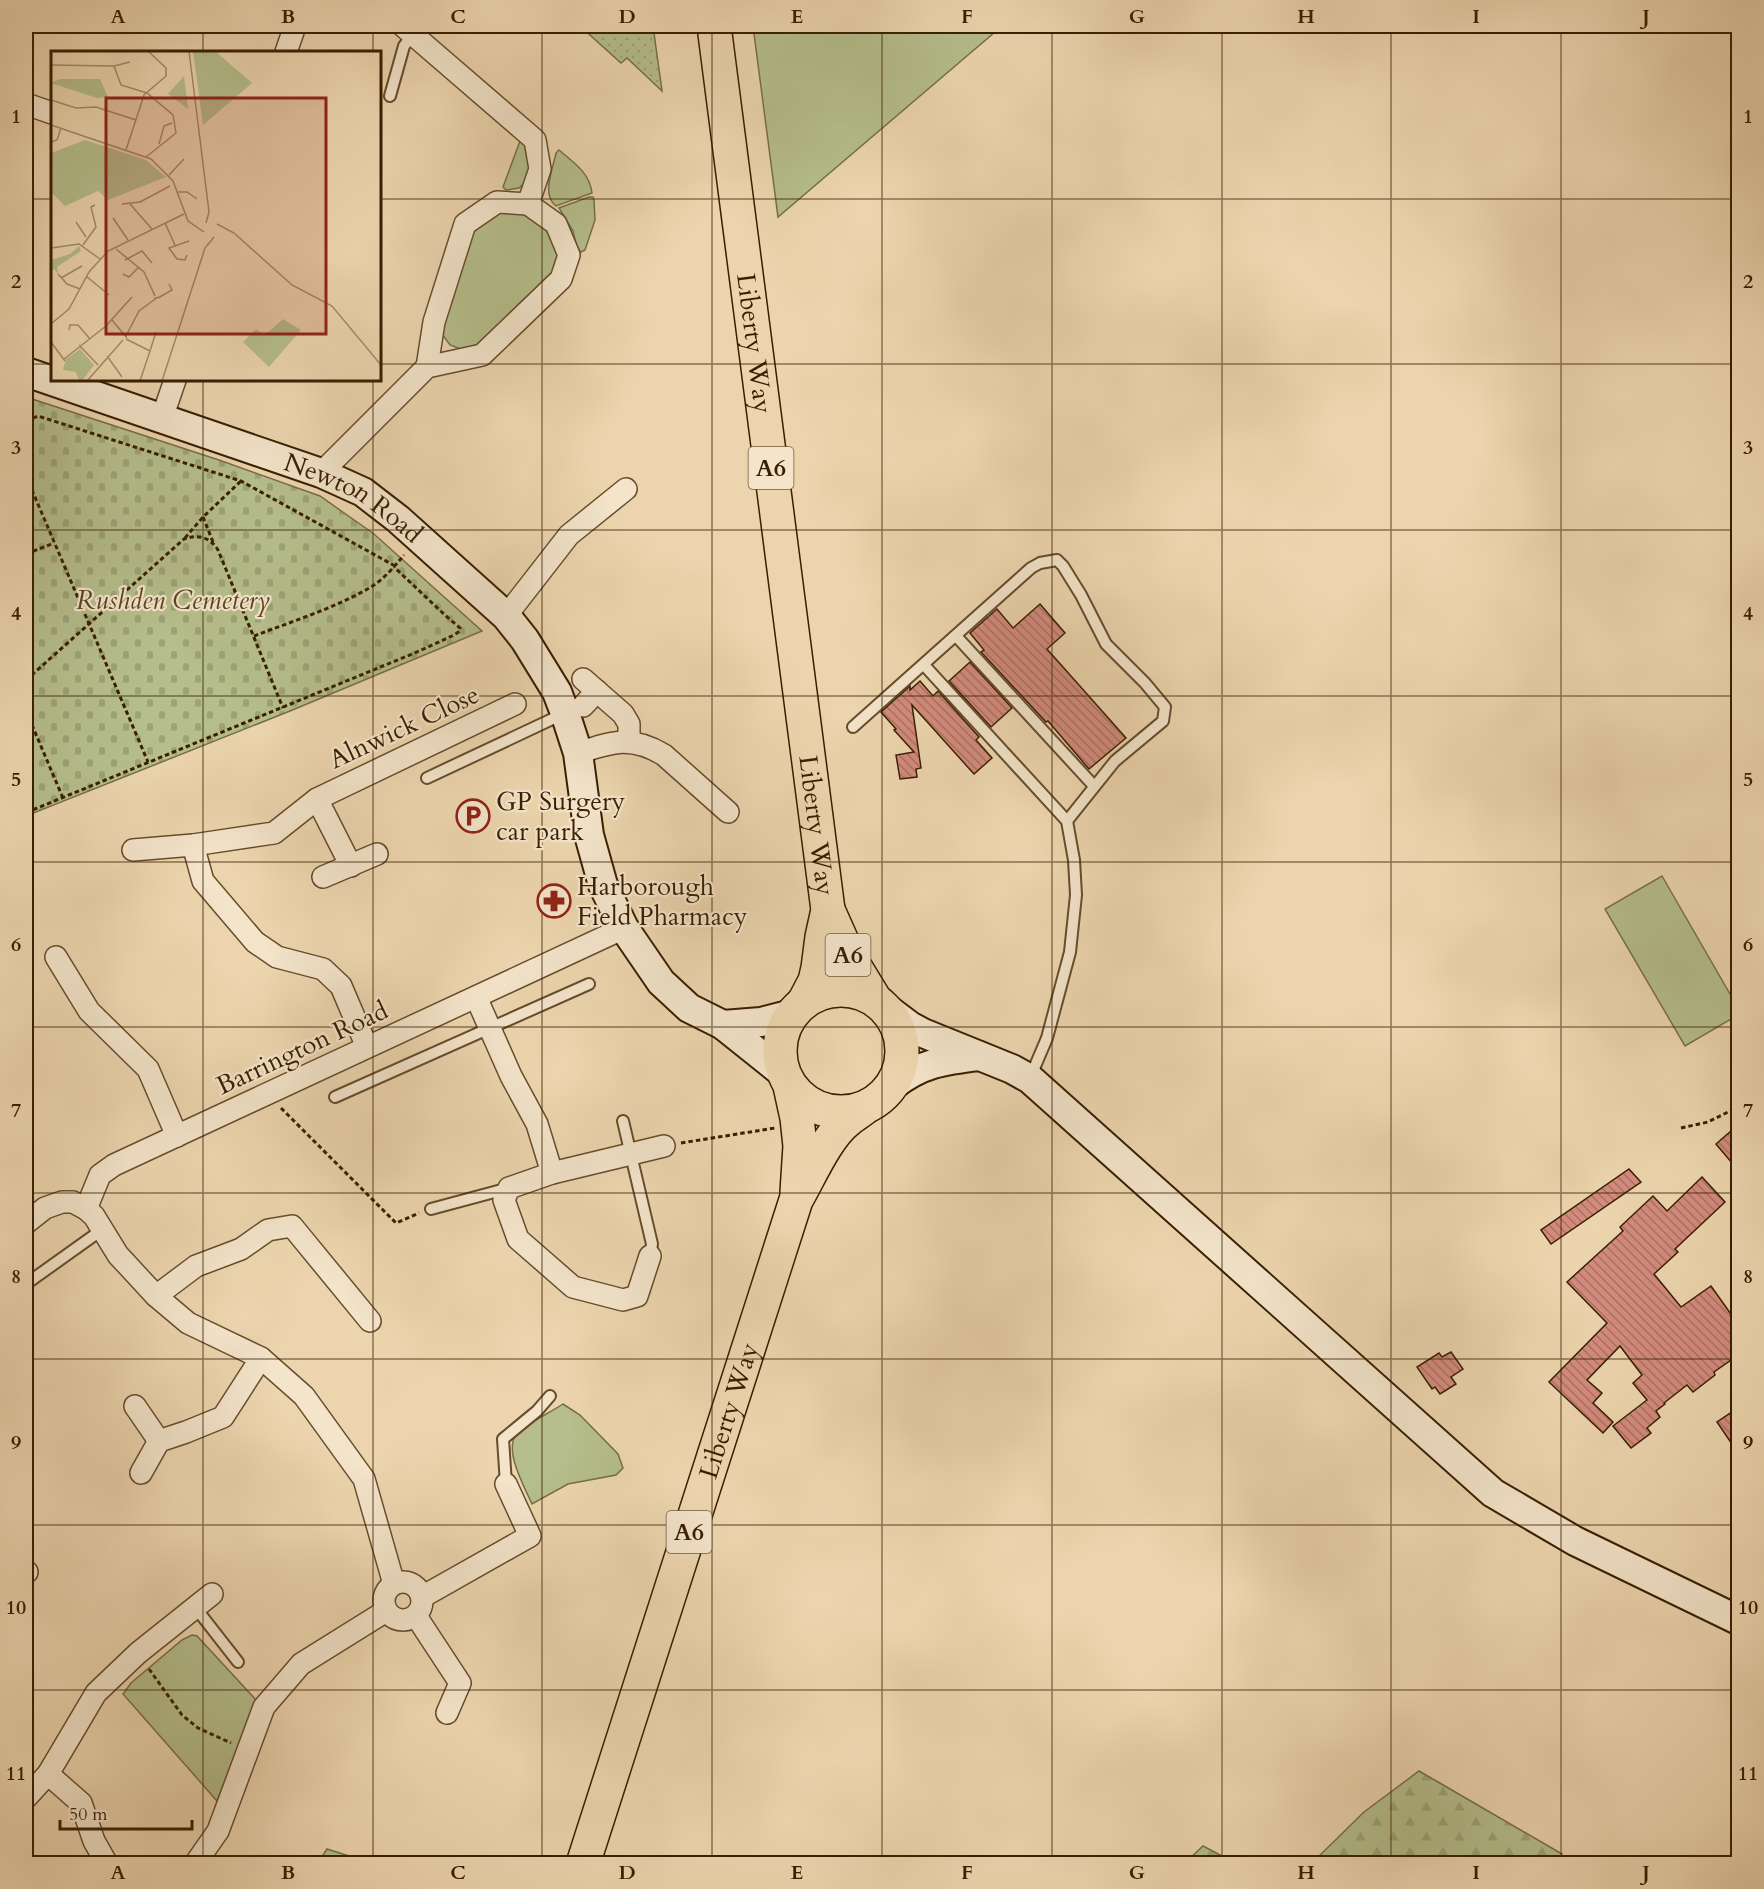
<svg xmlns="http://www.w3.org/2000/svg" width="1764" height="1889" font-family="Cardo,serif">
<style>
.green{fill:#b5be8c;stroke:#776e46;stroke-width:1.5}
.forest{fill:url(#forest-firs);stroke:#776e46;stroke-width:1.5}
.cemetery{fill:url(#cemetery-stones);stroke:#776e46;stroke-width:1.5}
.garden{fill:url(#garden-dots);stroke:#776e46;stroke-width:1.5}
.building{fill:url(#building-back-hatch);stroke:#391e01;stroke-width:1.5}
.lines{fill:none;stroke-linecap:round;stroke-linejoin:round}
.lane-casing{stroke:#664c2c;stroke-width:14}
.street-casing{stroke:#664c2c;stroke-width:24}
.secondary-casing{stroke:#391e01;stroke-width:32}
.highway-casing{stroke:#391e01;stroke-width:36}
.path{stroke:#391e01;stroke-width:3;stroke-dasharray:4.5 3;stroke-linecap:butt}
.lane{stroke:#f3e4ca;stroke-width:10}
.street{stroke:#f3e4ca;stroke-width:21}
.secondary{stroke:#f3e4ca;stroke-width:28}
.highway{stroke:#ecd5ae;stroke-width:33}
.grid{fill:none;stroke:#391e01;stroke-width:1.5;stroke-opacity:0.55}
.labels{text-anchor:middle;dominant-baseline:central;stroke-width:4.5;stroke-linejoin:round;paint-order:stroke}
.shield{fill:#f3e4ca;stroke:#71593d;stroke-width:1.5}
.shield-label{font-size:24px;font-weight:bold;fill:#391e01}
.street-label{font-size:26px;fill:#391e01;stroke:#f3e4ca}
.park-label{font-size:26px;font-style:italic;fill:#584624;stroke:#f3e4ca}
.poi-label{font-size:26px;fill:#391e01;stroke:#f3e4ca;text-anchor:start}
.inset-road{fill:none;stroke:#a48c69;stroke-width:1.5}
.view{fill:#8f2418;fill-opacity:0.15;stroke:#8f2418;stroke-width:3}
.inset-edge{fill:none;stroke:#391e01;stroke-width:3}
.neatline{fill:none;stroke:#391e01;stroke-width:2}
.grid-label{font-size:20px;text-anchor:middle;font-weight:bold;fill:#391e01}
</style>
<defs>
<pattern id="forest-firs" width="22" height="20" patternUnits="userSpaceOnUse" patternTransform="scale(1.5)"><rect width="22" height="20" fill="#b5be8c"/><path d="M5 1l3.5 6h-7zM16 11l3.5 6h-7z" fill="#9ca377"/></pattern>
<pattern id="cemetery-stones" width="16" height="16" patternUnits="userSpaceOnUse" patternTransform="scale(1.5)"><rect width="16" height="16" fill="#b5be8c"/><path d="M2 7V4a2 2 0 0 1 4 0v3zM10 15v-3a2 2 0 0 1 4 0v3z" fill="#9ca377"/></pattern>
<pattern id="garden-dots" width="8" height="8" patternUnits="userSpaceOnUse" patternTransform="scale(1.5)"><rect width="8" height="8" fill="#b5be8c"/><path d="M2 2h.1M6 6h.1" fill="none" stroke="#9ca377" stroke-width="1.8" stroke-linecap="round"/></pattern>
<pattern id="building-back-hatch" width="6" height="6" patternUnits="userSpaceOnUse" patternTransform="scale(1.5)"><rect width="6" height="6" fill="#d38b7d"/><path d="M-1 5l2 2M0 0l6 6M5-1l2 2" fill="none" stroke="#ac7164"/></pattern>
</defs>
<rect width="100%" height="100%" fill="#ecd5ae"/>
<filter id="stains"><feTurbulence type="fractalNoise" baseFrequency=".00333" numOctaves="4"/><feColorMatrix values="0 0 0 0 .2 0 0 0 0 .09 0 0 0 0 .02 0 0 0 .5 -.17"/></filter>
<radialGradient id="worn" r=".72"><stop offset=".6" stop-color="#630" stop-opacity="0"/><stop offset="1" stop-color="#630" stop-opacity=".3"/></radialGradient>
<g class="green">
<path d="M753 26H1002L778 217Z"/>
<path d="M520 141 531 150 533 157 527 181 519 188 506 190 503 187Z"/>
<path d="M559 150C573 162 590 173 592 193L556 206C541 195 553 169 556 153Z"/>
<path d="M589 197H593L594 200 595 220 585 250 581 252 577 248 573 231 559 208Z"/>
<path d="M514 208 556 233 560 270 484 345 463 350 450 345 442 334 465 238 481 218Z"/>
<path d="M1662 876 1738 1008V1015L1685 1046 1605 909Z"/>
<path d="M563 1404 580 1415 618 1454 623 1468 616 1475 568 1484 532 1504C524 1486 502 1448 518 1432 528 1423 551 1412 563 1404Z"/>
<path d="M192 1635 197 1636 257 1701 217 1801 123 1694 131 1683 182 1640Z"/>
<path d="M327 1849 371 1863H318Z"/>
</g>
<g class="forest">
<path d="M1419 1771 1438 1782 1562 1854 1554 1864 1312 1863 1364 1812Z"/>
<path d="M1203 1846 1226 1858 1228 1863H1185Z"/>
</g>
<path class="cemetery" d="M26 397 219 460 320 496 374 534 482 631 290 711 26 816Z"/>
<path class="garden" d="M580 26H653L662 91 627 58 621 63Z"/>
<g class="building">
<path d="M1040 604 1065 633 1047 649 1126 738 1089 769 1048 721 1046 722 981 652 984 650 970 633 997 609 1013 628Z"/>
<path d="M970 662 1012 708 991 727 949 681Z"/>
<path d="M920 681 933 696 938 691 979 737 976 740 992 758 974 774 912 705 921 768 916 769 917 777 900 779 896 755 914 752 894 730 896 729 881 712 910 686V690Z"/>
<path d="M1738 1125V1170L1716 1144Z"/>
<path d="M1629 1169 1641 1182 1551 1244 1541 1230Z"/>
<path d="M1702 1177 1725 1202 1675 1249 1678 1252 1654 1274 1681 1307 1711 1286 1738 1324V1355L1714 1372 1715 1375 1693 1392 1687 1385 1664 1403 1665 1404 1656 1411 1660 1417 1647 1428 1651 1433 1631 1448 1613 1426 1647 1400 1633 1383 1642 1375 1620 1346 1587 1380 1602 1393 1593 1403 1613 1422 1603 1433 1549 1382 1607 1323 1567 1282 1623 1231 1620 1227 1653 1196 1667 1211Z"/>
<path d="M1451 1352 1463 1369 1451 1377 1456 1384 1440 1394 1435 1387 1432 1389 1417 1367 1439 1353 1442 1357Z"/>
<path d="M1738 1408V1453L1717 1422Z"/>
</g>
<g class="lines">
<g class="lane-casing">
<g id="lane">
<path d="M390 96 404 46 413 34"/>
<path d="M956 636 1094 786"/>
<path d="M924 665 1067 821 1074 860 1076 895 1070 952 1047 1038 1030 1078"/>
<path d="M853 727 1031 568 1040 563 1057 560 1063 566 1081 595 1106 644 1145 683 1165 707 1163 721 1115 761 1067 821"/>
<path d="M427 778 563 714"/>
<path d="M335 1097 589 984"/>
<path d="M623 1121 652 1244 650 1256"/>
<path d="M431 1209 509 1188"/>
<path d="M26 1284 103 1229"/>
<path d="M506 1484 503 1439 537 1411 550 1396"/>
<path d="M195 1607 238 1662"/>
</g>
</g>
<g class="street-casing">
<g id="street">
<path d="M286 52 295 26"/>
<path d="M26 104 52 113"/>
<path d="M427 367 434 322 465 224 497 202 528 204"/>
<path d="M162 418 175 380"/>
<path d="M321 473 427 367 482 355 561 279 569 255 556 224 528 204 540 169 535 140 403 26"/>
<path d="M506 616 569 535 626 489"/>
<path d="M583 679 623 714 629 724V742"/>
<path d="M583 706 597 691"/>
<path d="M578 753C612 742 631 735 664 755L728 812"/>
<path d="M317 799 351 866"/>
<path d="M193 845 203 881 255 942 277 957 323 969 341 986 367 1047"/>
<path d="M133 850 193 845 274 833 317 799 515 704"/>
<path d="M323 877 377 854"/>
<path d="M56 957 89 1011 148 1069 177 1136"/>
<path d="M476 997 511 1076 537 1124 552 1173"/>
<path d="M86 1209 100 1175 114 1165 624 928"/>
<path d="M26 1223 45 1208 62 1202H73L86 1209 94 1216 118 1255 156 1296 188 1323 261 1358 304 1396 364 1479 394 1584"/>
<path d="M650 1256 637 1296 623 1300 573 1287 518 1239 504 1200 509 1188 552 1173 664 1146"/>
<path d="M156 1296 196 1266 241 1249 268 1230 292 1226 370 1321"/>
<path d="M135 1406 159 1441 186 1432 223 1417 261 1358"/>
<path d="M141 1473 159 1441"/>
<path d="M26 1571 27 1572"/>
<circle cx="403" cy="1601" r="19"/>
<path d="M422 1597 530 1536 506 1484"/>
<path d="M416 1616 460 1683 447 1713"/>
<path d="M48 1774 81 1803 94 1841 107 1864"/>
<path d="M26 1798 48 1774 96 1693 138 1653 212 1594"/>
<path d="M195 1864 218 1831 264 1707 301 1664 386 1611"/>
</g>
</g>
<g class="secondary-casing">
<g id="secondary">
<path id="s1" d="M26 372 321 473 363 492 398 519 506 616 525 640 557 692 565 713 578 753 589 835 603 885 624 928 661 982 689 1008 723 1025 783 1073"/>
<path d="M886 1008 910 1026 923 1033 1012 1069 1030 1079 1493 1493 1575 1541 1738 1620"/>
<path d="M723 1025 761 1022 792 1014"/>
<path d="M892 1086C921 1063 944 1060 979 1056"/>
</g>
</g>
<g class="highway-casing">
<g id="highway">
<path id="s2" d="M714 26 828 910 822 937 818 968 815 981 804 1002"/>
<path d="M828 910 849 957 874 998"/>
<circle cx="841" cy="1051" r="61"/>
<path d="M790 1086 797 1118 800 1146 797 1192"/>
<path id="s3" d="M583 1864 796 1200C810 1176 826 1137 848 1120 852 1116 858 1113 863 1109"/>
</g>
</g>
<g class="path">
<path d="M26 421 38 416 241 481 395 566"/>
<path d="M26 476 148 762"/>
<path d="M203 517 213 542"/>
<path d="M185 538 203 517 241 481"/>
<path d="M26 554 54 543"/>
<path d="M254 636C293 621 335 608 371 587 384 579 395 566 404 555"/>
<path d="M26 680 184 539C198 534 210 537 218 550L283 708"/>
<path d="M26 711 63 798"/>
<path d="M26 810 30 811 417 652 454 635 460 631V628L446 616 394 567"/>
<path d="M281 1108 396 1223 419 1213"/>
<path d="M1681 1128 1708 1122 1738 1107"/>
<path d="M681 1143 775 1128"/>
<path d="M1732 1386 1738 1384"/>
<path d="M149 1669 182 1715 198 1728 231 1743"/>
</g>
<use href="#lane" class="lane"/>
<use href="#street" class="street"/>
<use href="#secondary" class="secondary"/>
<use href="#highway" class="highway"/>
</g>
<path class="grid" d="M203 26V52M373 26V52M542 26V1864M712 26V1864M882 26V1864M1052 26V1864M1222 26V1864M1391 26V1864M1561 26V1864M26 199H52M380 199H1738M26 364H52M380 364H1738M203 380V1864M373 380V1864M26 530H1738M26 696H1738M26 862H1738M26 1027H1738M26 1193H1738M26 1359H1738M26 1525H1738M26 1690H1738"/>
<defs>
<g id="parking-ring" transform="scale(1.725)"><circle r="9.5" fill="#f3e4ca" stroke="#8f2418" stroke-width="1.5"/><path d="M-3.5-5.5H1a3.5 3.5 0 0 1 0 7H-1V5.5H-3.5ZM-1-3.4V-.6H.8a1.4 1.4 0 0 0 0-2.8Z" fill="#8f2418"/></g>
<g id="pharmacy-ring" transform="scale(1.725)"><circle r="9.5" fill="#f3e4ca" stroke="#8f2418" stroke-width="1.5"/><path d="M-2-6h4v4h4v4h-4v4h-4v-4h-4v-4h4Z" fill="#8f2418"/></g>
</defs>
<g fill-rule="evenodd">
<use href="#parking-ring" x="473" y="816"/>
<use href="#pharmacy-ring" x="554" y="901"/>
</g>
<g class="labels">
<g class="shield">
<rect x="748.5" y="447" width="45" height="42" rx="4.5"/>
<rect x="825.5" y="934" width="45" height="42" rx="4.5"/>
<rect x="666.5" y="1511" width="45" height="42" rx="4.5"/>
</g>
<g class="shield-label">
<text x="771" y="468">A6</text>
<text x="848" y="955">A6</text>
<text x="689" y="1532">A6</text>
</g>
<g class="street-label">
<text stroke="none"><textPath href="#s2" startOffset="320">Liberty Way</textPath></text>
<text stroke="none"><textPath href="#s1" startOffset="352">Newton Road</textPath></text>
<text transform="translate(404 727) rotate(-25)">Alnwick Close</text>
<text stroke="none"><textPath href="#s2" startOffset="806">Liberty Way</textPath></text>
<text transform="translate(302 1048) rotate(-25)">Barrington Road</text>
<text stroke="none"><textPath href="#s3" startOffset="476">Liberty Way</textPath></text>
</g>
<g class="park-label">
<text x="173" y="600">Rushden Cemetery</text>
</g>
<g class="poi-label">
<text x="496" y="801">GP Surgery<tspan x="496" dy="30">car park</tspan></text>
<text x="577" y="886">Harborough<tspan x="577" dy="30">Field Pharmacy</tspan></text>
</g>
</g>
<g transform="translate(51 51)">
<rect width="330" height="330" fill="#ecd5ae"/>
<path d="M142 0H164L201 32 152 74ZM9 28H49L57 46 46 47 0 32ZM28 195 30 200 6 216 7 223 3 218 0 220V209L19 203ZM29 298 43 314 31 330H28L25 321 12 319 15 308Z" fill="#b5be8c"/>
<path d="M232 268 250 279 218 316 192 291 205 278 214 284Z" fill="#b5be8c"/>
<path d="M34 89 95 109 115 126 57 149 47 140 14 155 0 141V102Z" fill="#b5be8c"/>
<path d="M133 25 137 58 117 43Z" fill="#b5be8c"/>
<path class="inset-road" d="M138 0 158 161 155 172M0 14 63 15 79 11M63 15 70 34 96 42 122 64 125 82 95 106M0 49 25 57 45 56 85 69M0 74 100 108 122 130 137 170 153 181M0 91 6 89 10 77M108 93 113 75 121 72M75 99 93 44 115 25V17L97 0M118 124 133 108M127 141H136L146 148M71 153 89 151 119 135M79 153 101 178M62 167 77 189M25 171 35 186M114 172 124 194M166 173 183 182 241 234 281 255 330 314M32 194 45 176 40 156 44 154M0 197 28 193 49 208M65 198 93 221 104 245M136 204 134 209 126 208 118 197 138 190M74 209 91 200 101 212M7 223 16 233 29 238M72 223 78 226 87 217M35 225 58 244M10 227 31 215M107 247 121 239 118 233M61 269 76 287M0 273 18 258 38 221 57 200 133 163M18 279 19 274H27L39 288M75 285 88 260 107 246 103 248M75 288 99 300 89 330M0 291 14 310M28 294 47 314M99 300 105 281M56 305 71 326M13 308 55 275 81 246M36 330 72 289M111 330 154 197 163 186"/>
<path class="view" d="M55 47H275V283H55Z"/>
<rect width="330" height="330" class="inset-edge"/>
</g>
<rect width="1764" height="1889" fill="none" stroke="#ecd5ae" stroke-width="66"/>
<path d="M60 1820v9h132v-9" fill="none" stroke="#391e01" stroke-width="3"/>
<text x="69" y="1820" font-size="18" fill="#391e01" stroke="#f3e4ca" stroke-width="4.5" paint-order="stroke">50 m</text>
<rect x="33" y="33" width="1698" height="1823" class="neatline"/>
<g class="grid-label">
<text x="118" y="23">A</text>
<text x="288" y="23">B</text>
<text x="458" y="23">C</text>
<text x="627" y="23">D</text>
<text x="797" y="23">E</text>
<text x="967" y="23">F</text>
<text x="1137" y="23">G</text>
<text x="1306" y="23">H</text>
<text x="1476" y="23">I</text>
<text x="1646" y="23">J</text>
<text x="16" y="123">1</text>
<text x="1748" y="123">1</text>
<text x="16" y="288">2</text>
<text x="1748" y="288">2</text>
<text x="16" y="454">3</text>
<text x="1748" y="454">3</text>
<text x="16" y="620">4</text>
<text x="1748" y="620">4</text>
<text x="16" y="786">5</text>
<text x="1748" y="786">5</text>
<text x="16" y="951">6</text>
<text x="1748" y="951">6</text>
<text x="16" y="1117">7</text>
<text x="1748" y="1117">7</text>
<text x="16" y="1283">8</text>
<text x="1748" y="1283">8</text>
<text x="16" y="1449">9</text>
<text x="1748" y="1449">9</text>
<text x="16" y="1614">10</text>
<text x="1748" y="1614">10</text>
<text x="16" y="1780">11</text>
<text x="1748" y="1780">11</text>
<text x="118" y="1879">A</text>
<text x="288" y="1879">B</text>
<text x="458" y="1879">C</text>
<text x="627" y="1879">D</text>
<text x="797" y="1879">E</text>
<text x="967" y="1879">F</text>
<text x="1137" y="1879">G</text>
<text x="1306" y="1879">H</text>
<text x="1476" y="1879">I</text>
<text x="1646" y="1879">J</text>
</g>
<rect width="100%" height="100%" filter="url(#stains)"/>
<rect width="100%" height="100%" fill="url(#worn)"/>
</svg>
